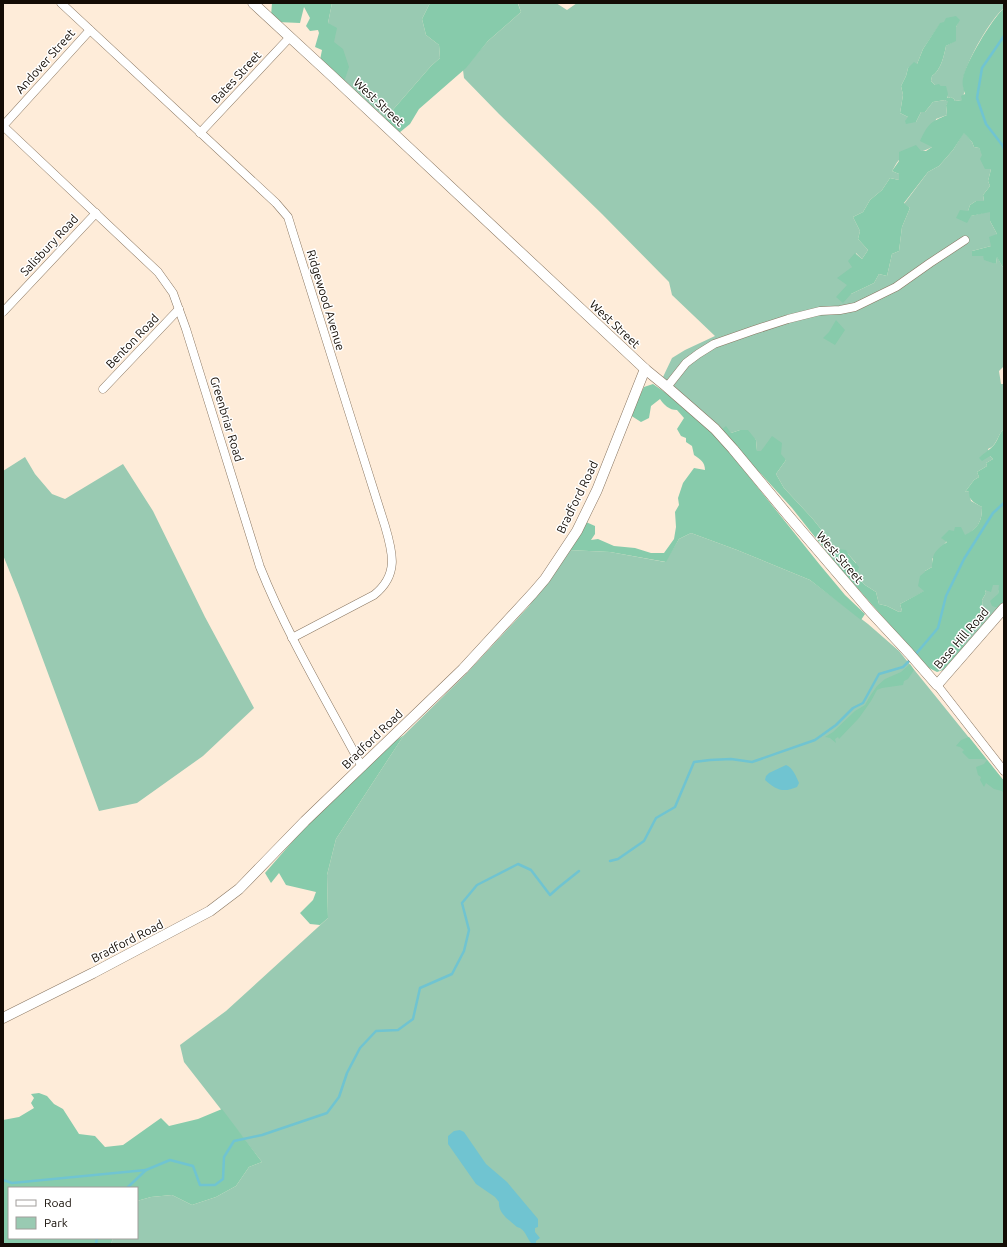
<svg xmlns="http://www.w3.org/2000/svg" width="1007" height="1247" font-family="Ubuntu,sans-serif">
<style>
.green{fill:#99cab2}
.forest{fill:#87cbab}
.water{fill:#70c4d1}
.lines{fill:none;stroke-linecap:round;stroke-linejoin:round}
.stream{stroke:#70c4d1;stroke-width:2.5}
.minor-casing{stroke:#897661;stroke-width:9}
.tertiary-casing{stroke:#897661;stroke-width:11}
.minor{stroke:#fff;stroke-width:8}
.tertiary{stroke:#fff;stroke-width:10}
.labels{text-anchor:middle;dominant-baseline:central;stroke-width:3;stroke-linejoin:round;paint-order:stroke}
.street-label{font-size:12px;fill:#130c05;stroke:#fff}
</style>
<rect width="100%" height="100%" fill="#feecd9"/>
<g class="green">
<path d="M332 3H430L422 19 426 35 439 45 440 58 431 66 384 120H382L380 113 355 94 344 82 328 23Z"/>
<path d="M518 3H556L567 10 577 3H1004V8C990 20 969 57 964 76 961 84 967 89 962 100L955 101 954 99 951 97 948 98 941 86 935 85 931 81 932 76C941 70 944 56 946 46L956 40V27L959 20 940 24 923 49 917 64 908 68 906 76 901 86 903 95 900 113 908 117 916 122 921 112H925L933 102 945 100 949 102 946 105 947 115 936 119 932 147C924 152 906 155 899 160 896 163 894 168 892 171L899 174V180L890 178 882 190 870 200 863 212 853 217 860 231 858 239 868 250 862 259 856 253 847 285 851 294 874 283 879 274 887 276 892 254 899 251 902 227 910 208 904 204 928 172 939 166 953 150 964 132 972 142 974 147 979 148 991 169 988 181 990 186 983 195 984 201H976L970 205 968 211 971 216 990 211V221L997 234 991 246 972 251V255L983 256 996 264 997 256 1002 266 1004 267V366L999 371 1001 384H1004V429C997 435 997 446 988 449L990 456 993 459 986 463 987 466 977 472 979 477 974 480 965 492 969 491 971 501 982 507C982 522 978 528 965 536L954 531 942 538 947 541 932 559V567L925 571V591L900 604 902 611 899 612 887 606 879 604 876 592 865 585 856 576V563L848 554 837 549 812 518 784 488 776 474 786 460 761 451H757L756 440 740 430 731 433 720 431 663 377 672 358 685 350 715 336 672 295 669 282 602 214 499 114 464 78 463 70 488 41 521 12Z"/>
<path d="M25 457 35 474 52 494 65 499 123 464 153 511 205 617 254 708 203 756 137 803 99 811 19 595 3 555V471Z"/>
<path d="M691 533 737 550 810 580 868 624 899 651 1004 781V1244H111L113 1238H137V1201L151 1197 172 1195 192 1205 216 1197 236 1186 249 1167 262 1162 184 1062 180 1045 226 1011 328 918 327 875 336 839 404 735 465 675 529 606 568 550 610 552 665 562 679 539Z"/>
<path d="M993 584 1000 585 998 594V608L965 646 963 641 968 637 983 610 982 600 986 593 985 590Z"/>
</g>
<g class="forest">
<path d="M272 3H332L328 23 337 28 334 42 343 49 349 67 344 82 320 60 322 50 315 47 319 33 318 30 310 31 306 26 310 18 304 7 300 23 277 22 271 16Z"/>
<path d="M430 3H521L518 4 521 12 488 41 466 68 419 109 410 124 399 133 384 120 431 66 440 58 439 45 426 35 422 19Z"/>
<path d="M1004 8V267L1002 266 997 257 996 264 984 260 983 256H972V251L991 246 989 237 997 234 990 221V212L971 216 967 223 956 218 960 210 968 211 970 205 976 201H984L983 195 990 186 988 181 991 169H985L980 159 982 155 979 148 974 147 972 142 964 133 953 150 939 166 928 172 904 203 910 208 902 227 899 251 892 254 887 276 879 274 874 283 851 294 843 303 836 297 847 285 837 278 852 267 848 261 855 253 862 259 868 250 858 239 860 231 853 217 863 212 870 200 882 190 890 178 899 180V174L892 171 899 161V152L916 145 921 151H926L932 147 920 141C928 124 930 122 947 115L946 105 948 102 945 100 933 102 925 112H921L916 122 906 124 905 121 908 117 900 113 903 95 901 86 906 76 908 68 914 62 917 64 923 49 940 23 944 22 946 18 956 16 960 20 956 27V41L946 46C944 56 941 70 932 76L931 81 935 85 939 84 941 86H946L948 94 947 97 948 98 951 97 954 99 955 101 962 100 961 96 965 94C963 88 962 84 963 78 966 62 992 19 1004 8Z"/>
<path d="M836 320 845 330 835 345 823 338 829 332Z"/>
<path d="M653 384 669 395 715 434 820 565 845 595 865 614 861 620 810 580 737 550 691 533 679 539 666 562 610 552 568 550 586 522 595 526V534L591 540 598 539 614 546 635 548 651 553H664L674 539 676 527 675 512 679 505 678 498 683 483 694 468 705 470C705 462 700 459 694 455L692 446 686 442V438L681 436 677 429 684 418 677 410C669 410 664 405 660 399L651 406 649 418 641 422 630 415 644 387Z"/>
<path d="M726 426 731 433 740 430H748L756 440 757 451H761L772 436 782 443 781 454 786 460 776 474 784 488 812 518 837 549 846 550 848 554 859 567 856 576 865 585 876 592 879 604 887 606 899 612 902 611 900 604 924 591 918 586 920 576 925 572V571L932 567C932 553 936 550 947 542L941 538 949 530 954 531 955 527H961L965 535C978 528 982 522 982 507 975 503 968 500 969 491L965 492 974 480 979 477 977 472 987 466 986 463 993 459 990 456 982 461 979 458C983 454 989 450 992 447 998 442 998 434 1004 429V603L998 608 992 606 990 601 998 594 999 585H993L991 592 985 590 986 593 982 600 983 610 977 627 968 637 964 641 965 646 946 669 937 672 927 667 837 565 792 508 762 475 725 437 720 431Z"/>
<path d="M910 664 914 670 908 679 904 681 903 685 882 688 877 690 871 701 859 718 839 739 838 737 835 739 836 743 830 738 825 737 833 732 855 711 865 705 870 696 877 686 885 679 901 672Z"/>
<path d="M404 735 336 839 327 875 328 918 320 925 310 924 300 913 313 900 316 892 286 885 279 873 271 883 265 873 313 818 384 749Z"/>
<path d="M969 737 1004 781V794L1002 791 994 789 986 783 984 787 980 780 981 777 978 775 976 767 984 764 987 760 982 759H969L962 752 964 750 960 747 956 746 961 740Z"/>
<path d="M39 1093 47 1096 54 1104 63 1109 79 1134 95 1136 105 1147 123 1145 161 1118 169 1126 198 1119 222 1109 262 1162 249 1167 236 1186 216 1197 192 1205 172 1195 151 1197 137 1201V1188H9V1238H113L111 1244H3V1120L19 1117 34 1108 31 1103 34 1098 31 1094Z"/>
</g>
<g class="water">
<path d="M786 765C793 768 796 776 799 783L797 787C783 793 776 790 765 780L766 776 769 773Z"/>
<path d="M460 1130 464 1132 486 1164 507 1182 538 1219V1227L535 1228V1232L540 1238 536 1241V1244H532C526 1238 526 1229 517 1227 509 1220 498 1213 499 1202L495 1197 476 1184 448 1144V1136L454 1131Z"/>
</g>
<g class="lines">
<g class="stream">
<path d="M1004 36 982 68 977 98 986 124 1003 146 1004 149"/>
<path d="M915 655 938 628 946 596 964 559 993 513 1004 503"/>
<path d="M610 861 618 859 644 841 656 818 675 807 694 762 710 760 731 759 752 762 815 740 836 725 853 708 863 703 879 674 903 667 911 659"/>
<path d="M3 1180 12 1183 146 1170"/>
<path d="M127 1188 146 1170 170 1160 193 1166 200 1185H215L223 1179 224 1157 234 1141 262 1135 327 1113 339 1097 347 1073 360 1048 376 1031 398 1030 413 1019 420 988 452 974 464 951 469 930 462 903 477 885 518 864 531 870 550 895 559 887 579 871"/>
<path d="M96 1244 97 1238"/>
</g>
<g class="minor-casing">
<g id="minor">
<path d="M61 3 276 203 288 217 292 230 349 412 385 526C393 553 399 575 374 595L292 638"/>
<path d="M90 30 3 126 158 272 173 293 186 329 260 567C288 637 327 701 362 767"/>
<path d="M200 133 290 37"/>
<path d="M3 312 96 213"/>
<path d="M667 387 686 363 698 354 714 344 754 330 788 319 820 311 840 310 855 307 896 287 930 263 965 240"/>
<path d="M103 389 179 309"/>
<path d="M937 685 1004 771"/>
</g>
</g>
<g class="tertiary-casing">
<g id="tertiary">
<path d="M253 3 331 75 645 369 667 387 715 429 733 449 787 514 870 611 909 653 937 685 1004 608"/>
<path d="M3 1018 93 973 210 911 239 889 305 821 463 669 533 593 545 579 577 531 597 490 645 369"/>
</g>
</g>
<use href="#minor" class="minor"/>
<use href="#tertiary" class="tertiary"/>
</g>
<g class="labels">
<g class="street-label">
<text transform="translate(45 61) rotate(-48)">Andover Street</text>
<text transform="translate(236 77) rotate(-47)">Bates Street</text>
<text transform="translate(379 102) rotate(43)">West Street</text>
<text transform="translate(49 245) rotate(-47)">Salisbury Road</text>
<text transform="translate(326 300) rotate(73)">Ridgewood Avenue</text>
<text transform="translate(615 324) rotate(43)">West Street</text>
<text transform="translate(132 341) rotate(-46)">Benton Road</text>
<text transform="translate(227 419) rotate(73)">Greenbriar Road</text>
<text transform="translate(577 497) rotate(-64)">Bradford Road</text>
<text transform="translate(840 557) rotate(49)">West Street</text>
<text transform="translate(961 638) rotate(-49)">Base Hill Road</text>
<text transform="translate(372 739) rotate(-44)">Bradford Road</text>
<text transform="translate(127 941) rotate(-27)">Bradford Road</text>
</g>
</g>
<rect width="1007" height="1247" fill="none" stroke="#130c05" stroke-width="8"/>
<rect x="8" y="1187" width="130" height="52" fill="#ffffff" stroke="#a19e9b"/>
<rect x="16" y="1200" width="20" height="6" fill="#ffffff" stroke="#a19e9b"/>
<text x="44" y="1207" font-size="12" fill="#130c05">Road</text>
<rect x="16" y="1217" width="20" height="12" fill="#99cab2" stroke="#a19e9b"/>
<text x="44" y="1227" font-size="12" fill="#130c05">Park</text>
</svg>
